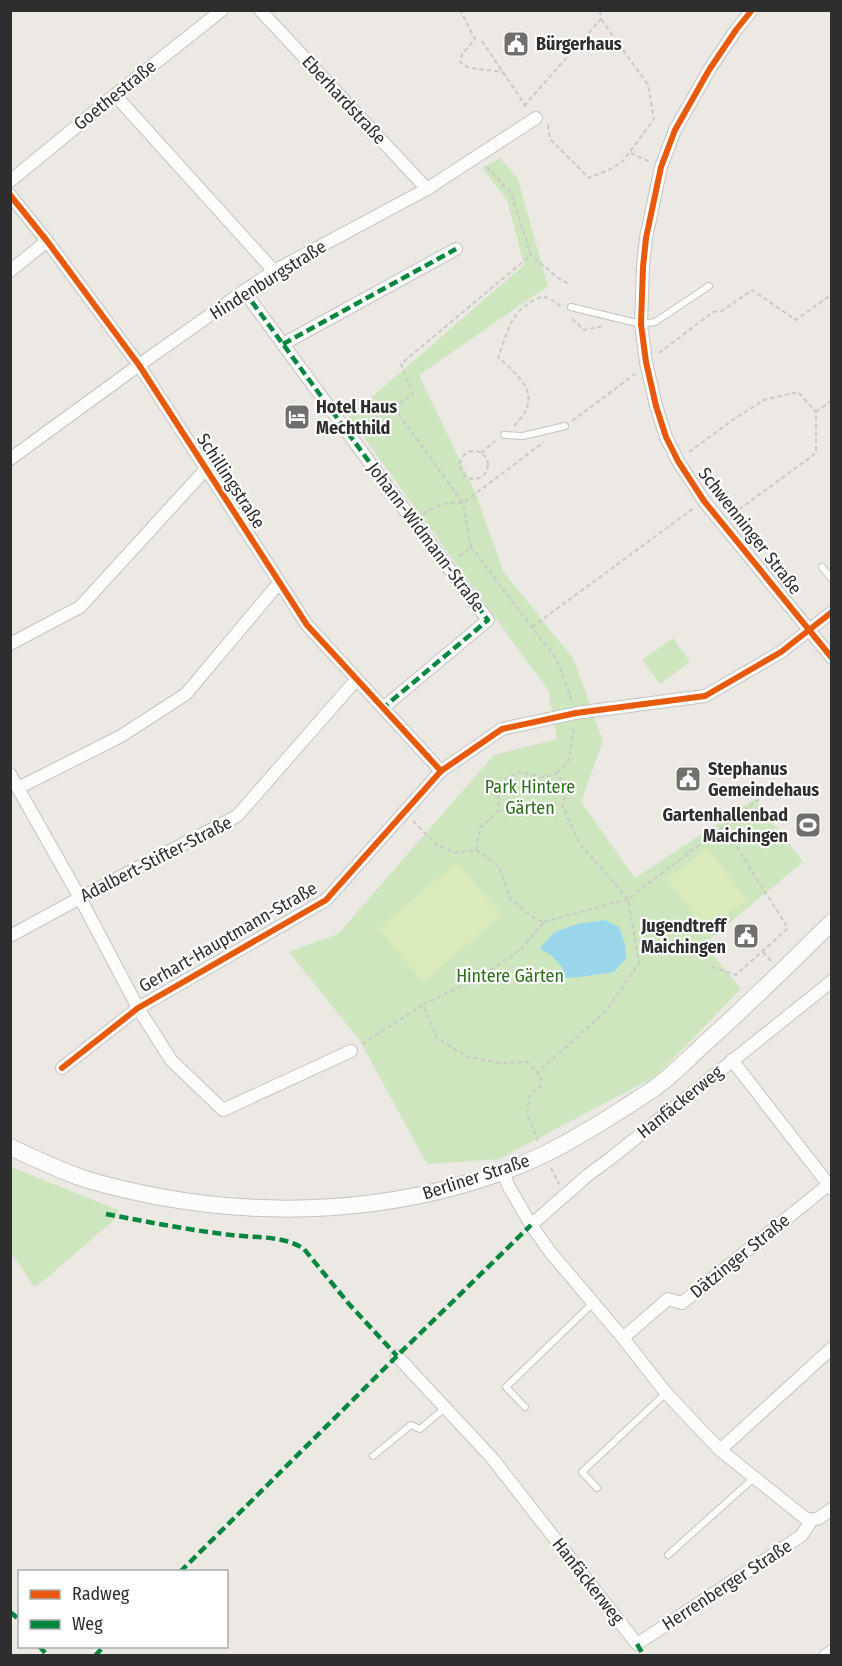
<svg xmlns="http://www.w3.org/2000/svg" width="842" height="1666" font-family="'Fira Sans Condensed',sans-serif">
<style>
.green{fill:#cee6be}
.pitch{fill:#d9eabb}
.water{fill:#99d6ec}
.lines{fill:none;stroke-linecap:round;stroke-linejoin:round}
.service-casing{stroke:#c5c4c5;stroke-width:8}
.minor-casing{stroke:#c5c4c5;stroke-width:14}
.secondary-casing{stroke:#c5c4c5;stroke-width:18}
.path{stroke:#c9c9c8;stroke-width:2;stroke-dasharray:4.5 3;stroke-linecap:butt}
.service{stroke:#fcfcfb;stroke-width:6}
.minor{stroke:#fcfcfb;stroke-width:12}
.secondary{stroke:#fcfcfb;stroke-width:16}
.quiet{stroke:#00873e;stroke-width:4.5;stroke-dasharray:9 4.5;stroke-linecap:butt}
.cycleway-casing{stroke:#fff;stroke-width:10}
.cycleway{stroke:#e8590c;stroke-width:6}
.labels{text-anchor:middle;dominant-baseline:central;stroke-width:4.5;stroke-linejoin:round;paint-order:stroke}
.poi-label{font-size:18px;font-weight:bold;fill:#2e2e2e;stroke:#fff;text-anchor:start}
.street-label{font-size:18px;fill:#2e2e2e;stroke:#fff}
.park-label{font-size:18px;fill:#2c6e1b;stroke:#fff}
</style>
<rect width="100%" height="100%" fill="#ece8e4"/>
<g class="green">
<path d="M500 158 518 179 548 286 419 375 476 494 503 571 574 660 603 741 581 802 635 878 755 799 803 862 704 944 741 989 656 1076 499 1159 427 1164 360 1041 289 952 338 934 494 755 557 739 548 690 349 417 524 265 507 200 482 168Z"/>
<path d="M673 638 690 662 660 684 642 660Z"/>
<path d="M11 1167 118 1210 114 1220 43 1281 34 1287 11 1252Z"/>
</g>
<g class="pitch">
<path d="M708 848 747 900 705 930 667 879Z"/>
<path d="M457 862 502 915 423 982 378 929Z"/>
</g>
<path class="water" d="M605 920 619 927 625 944 626 958 614 972 579 977 561 978 563 968 552 956 540 948 555 932 577 924Z"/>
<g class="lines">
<g class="service-casing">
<g id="service">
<path d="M571 307 641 324 655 322 709 286"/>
<path d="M504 435 523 436 565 426"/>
<path d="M822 567 832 579"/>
<path d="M525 1407 506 1387 593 1303"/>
<path d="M373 1456 411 1425 420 1429 445 1408"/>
<path d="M597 1488 582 1472 666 1393"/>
<path d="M668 1555 755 1477"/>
</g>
</g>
<g class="minor-casing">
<g id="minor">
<path d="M260 10 427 189"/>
<path d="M752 10 736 30 709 70 675 130 661 167 646 238 643 267 641 324 646 362 656 406 666 437 678 461 704 501 832 658"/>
<path d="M115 95 274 271"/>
<path d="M10 181 115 95 222 10"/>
<path d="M10 195 47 241 139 365 307 625 441 771"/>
<path d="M10 271 47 241"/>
<path d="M244 291 395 497 488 620 384 707"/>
<path d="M283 344 456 249"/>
<path d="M10 459 139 365 244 291 274 271 427 189 536 118"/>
<path d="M10 644 80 607 206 469"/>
<path d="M10 774 80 898 138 1008 171 1060 223 1110 351 1051"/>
<path d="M18 788 121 736 186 694 279 583"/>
<path d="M10 936 80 898 237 816 356 680"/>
<path d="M732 1060 832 1189"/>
<path d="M62 1068 138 1008 326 900 441 771 502 729 576 713 705 696 781 652 832 612"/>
<path d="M503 1172 509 1187 531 1225 551 1253 623 1338 666 1393 720 1450 805 1518 812 1520"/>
<path d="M531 1225 588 1175 611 1158 832 981"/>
<path d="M623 1338 668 1299 682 1303 828 1185"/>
<path d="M397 1356 492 1458 637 1644 801 1536 812 1520 819 1518 832 1509"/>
<path d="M720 1450 832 1348"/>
<path d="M825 1656 832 1651"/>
</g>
</g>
<g class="secondary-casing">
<path id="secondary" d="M10 1147C33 1158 55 1168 79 1177 103 1185 130 1191 155 1196 270 1218 391 1212 502 1172 545 1157 583 1134 621 1110 633 1102 645 1095 656 1087 673 1075 689 1058 704 1044 748 1005 790 963 832 922"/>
</g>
<g class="path">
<path d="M463 10 461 12 475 39 462 54 460 62 469 68 503 72"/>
<path d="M482 41 527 108"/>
<path d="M524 106 601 19 600 10"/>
<path d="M548 125 550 139 589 178 611 169 623 161 654 119 648 85 601 19"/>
<path d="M631 153 650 162"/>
<path d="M487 167 511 193 531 255 558 278 569 284"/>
<path d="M572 319 584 330 603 326"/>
<path d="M659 353 713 312 722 311 752 290 796 320 832 294"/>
<path d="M394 408 463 503 471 547 457 558"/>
<path d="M816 412 832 400"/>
<path d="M572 421 635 374"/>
<path d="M514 426C544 396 522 379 498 357 510 326 510 310 543 296L556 302 560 306"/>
<path d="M361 427 413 394 401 364 531 255"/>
<circle cx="474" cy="465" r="14"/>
<path d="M689 452 734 419 764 400 798 392 816 412V453L733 514"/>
<path d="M481 453 495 441"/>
<path d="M423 514C436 506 447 501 463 503L544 442"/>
<path d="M471 547 557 660 572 701"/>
<path d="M532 627 694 508"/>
<path d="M557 773 569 760 574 727"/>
<path d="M413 821 437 845 456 853 476 850 499 866 510 899 535 919 544 922 521 949 485 974 423 1005"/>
<path d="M476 850 480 828 499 810 498 783 519 772 544 777 557 773 567 791 562 805 580 844 628 899 639 963 606 1011 538 1072"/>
<path d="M544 922 628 899 767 793"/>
<path d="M763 952 771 961"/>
<path d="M712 967 736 975 788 928 724 827"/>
<path d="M362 1044 423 1005 437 1038 466 1056 498 1063 527 1062 541 1076 540 1087 530 1094 527 1114 538 1141"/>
<path d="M551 1168 559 1184"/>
</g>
<use href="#service" class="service"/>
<use href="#minor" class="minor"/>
<use href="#secondary" class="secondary"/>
<g class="quiet">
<path d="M244 291 395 497 488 620 384 707"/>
<path d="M283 344 456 249"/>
<path d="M106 1214C148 1222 189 1230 231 1235 254 1238 284 1235 304 1249L349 1304 397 1356"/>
<path d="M180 1572 397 1356 531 1225"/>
<path d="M10 1612 20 1620"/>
<path d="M637 1644 644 1656"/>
<path d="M39 1646 48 1656"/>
<path d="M95 1656 104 1646"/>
</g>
<g class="cycleway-casing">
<g id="cycleway">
<path d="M752 10 736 30 709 70 675 130 661 167 646 238 643 267 641 324 646 362 656 406 666 437 678 461 704 501 832 658"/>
<path d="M10 195 47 241 139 365 307 625 441 771"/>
<path d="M62 1068 138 1008 326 900 441 771 502 729 576 713 705 696 781 652 832 612"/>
</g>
</g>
<use href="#cycleway" class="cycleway"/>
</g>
<defs>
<g id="civic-square" transform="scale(1.35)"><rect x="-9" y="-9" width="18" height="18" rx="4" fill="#706f6e" stroke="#fff"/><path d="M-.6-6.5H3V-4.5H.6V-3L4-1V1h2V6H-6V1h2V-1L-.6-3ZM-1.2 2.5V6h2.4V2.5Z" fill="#fff"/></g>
<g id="hotel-square" transform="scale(1.35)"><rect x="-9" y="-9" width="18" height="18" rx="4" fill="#706f6e" stroke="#fff"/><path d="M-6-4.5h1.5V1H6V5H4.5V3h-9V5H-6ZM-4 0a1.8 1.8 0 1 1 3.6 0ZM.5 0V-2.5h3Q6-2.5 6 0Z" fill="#fff"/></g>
<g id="stadium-square" transform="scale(1.35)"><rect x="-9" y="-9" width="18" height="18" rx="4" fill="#706f6e" stroke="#fff"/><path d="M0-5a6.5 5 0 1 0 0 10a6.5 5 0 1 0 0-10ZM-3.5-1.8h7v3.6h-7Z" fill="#fff"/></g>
</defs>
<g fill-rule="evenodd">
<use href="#civic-square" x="516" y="44"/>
<use href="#hotel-square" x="297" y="417"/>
<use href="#civic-square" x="688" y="779"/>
<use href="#stadium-square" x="808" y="825"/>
<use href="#civic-square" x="746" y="936"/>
</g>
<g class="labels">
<g class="poi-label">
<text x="536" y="44">Bürgerhaus</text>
<text x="316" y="407">Hotel Haus<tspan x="316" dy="21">Mechthild</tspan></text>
<text x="708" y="769">Stephanus<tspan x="708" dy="21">Gemeindehaus</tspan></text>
<text x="788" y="815" text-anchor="end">Gartenhallenbad<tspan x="788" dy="21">Maichingen</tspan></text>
<text x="726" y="926" text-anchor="end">Jugendtreff<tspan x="726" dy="21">Maichingen</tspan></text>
</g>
<g class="street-label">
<text transform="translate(115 95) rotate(-39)">Goethestraße</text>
<text transform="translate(344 100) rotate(47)">Eberhardstraße</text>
<text transform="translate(268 280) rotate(-32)">Hindenburgstraße</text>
<text transform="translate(231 481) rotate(57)">Schillingstraße</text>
<text transform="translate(750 531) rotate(52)">Schwenninger Straße</text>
<text transform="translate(426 537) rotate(53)">Johann-Widmann-Straße</text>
<text transform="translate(156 859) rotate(-27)">Adalbert-Stifter-Straße</text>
<text transform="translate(228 937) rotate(-30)">Gerhart-Hauptmann-Straße</text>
<text transform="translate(680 1102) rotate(-39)">Hanfäckerweg</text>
<text transform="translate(476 1177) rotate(-18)">Berliner Straße</text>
<text transform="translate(740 1256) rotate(-39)">Dätzinger Straße</text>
<text transform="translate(588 1581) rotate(52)">Hanfäckerweg</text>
<text transform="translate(727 1585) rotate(-33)">Herrenberger Straße</text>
</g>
<g class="park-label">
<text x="530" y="787">Park Hintere<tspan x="530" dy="21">Gärten</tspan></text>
<text x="510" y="976">Hintere Gärten</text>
</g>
</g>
<rect width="842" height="1666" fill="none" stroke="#2e2e2e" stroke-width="24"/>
<rect x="18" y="1570" width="210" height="78" fill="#ffffff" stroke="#ababab" stroke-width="1.5"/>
<rect x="30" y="1590" width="30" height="9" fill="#e8590c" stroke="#ababab" stroke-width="1.5"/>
<text x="72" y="1600" font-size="18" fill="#2e2e2e">Radweg</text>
<rect x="30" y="1620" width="30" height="9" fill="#00873e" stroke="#ababab" stroke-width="1.5"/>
<text x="72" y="1630" font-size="18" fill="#2e2e2e">Weg</text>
</svg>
